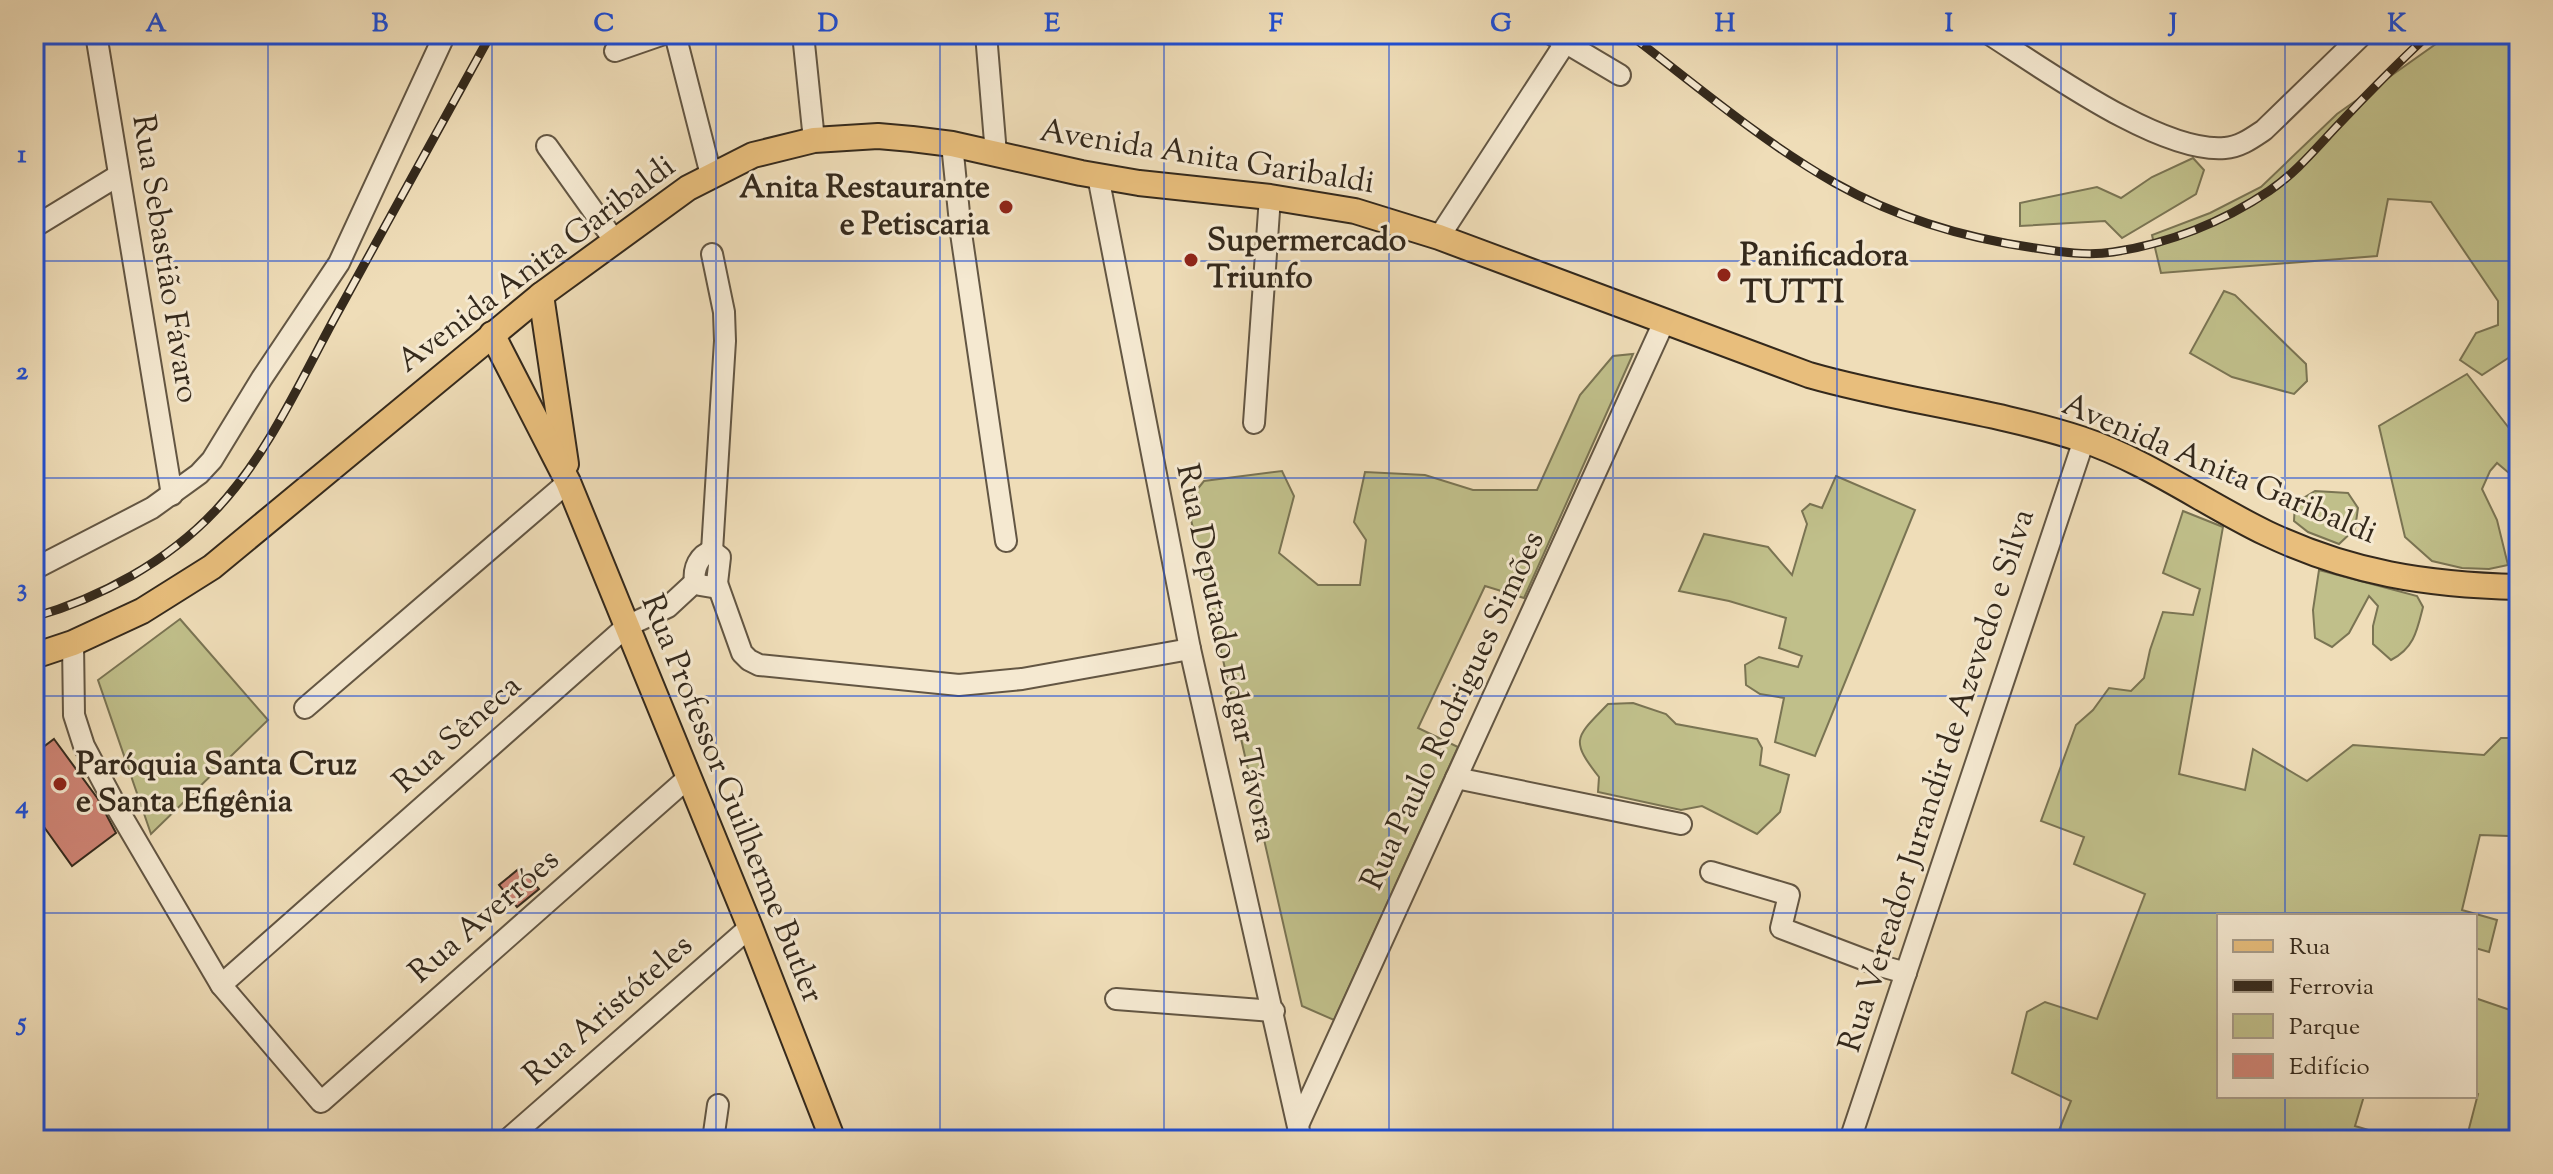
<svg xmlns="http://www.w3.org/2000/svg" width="2553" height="1174" font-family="'Sorts Mill Goudy',serif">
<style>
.green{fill:#c0bf8a;stroke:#7a7453;stroke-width:2}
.building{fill:#cf8475;stroke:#34291c;stroke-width:2}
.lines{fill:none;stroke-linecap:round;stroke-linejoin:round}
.minor-casing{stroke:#635643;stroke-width:24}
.major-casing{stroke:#34291c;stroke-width:28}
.minor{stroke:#f5e9d1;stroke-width:20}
.major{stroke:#e8be7c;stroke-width:24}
.rail-casing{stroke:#34291c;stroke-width:9}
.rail{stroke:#f5e9d1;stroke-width:6;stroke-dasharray:18;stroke-linecap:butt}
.grid{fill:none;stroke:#1d4ed8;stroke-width:2;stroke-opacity:0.55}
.poi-dot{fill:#8f2418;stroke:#f5e9d1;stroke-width:3}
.labels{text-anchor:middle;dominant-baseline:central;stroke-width:6;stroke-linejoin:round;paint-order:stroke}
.street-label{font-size:32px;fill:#34291c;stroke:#f5e9d1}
.poi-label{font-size:32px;font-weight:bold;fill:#34291c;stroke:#f5e9d1;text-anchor:start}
.neatline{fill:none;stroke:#1d4ed8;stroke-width:3}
.grid-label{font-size:26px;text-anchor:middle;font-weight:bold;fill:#1d4ed8}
</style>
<rect width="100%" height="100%" fill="#efddb8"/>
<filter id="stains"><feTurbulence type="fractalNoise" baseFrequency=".0025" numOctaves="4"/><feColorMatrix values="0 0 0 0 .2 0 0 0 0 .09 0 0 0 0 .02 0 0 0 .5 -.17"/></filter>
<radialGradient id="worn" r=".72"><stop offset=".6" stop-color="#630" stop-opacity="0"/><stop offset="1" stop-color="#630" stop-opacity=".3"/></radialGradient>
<g class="green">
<path d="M2450 34H2519V351L2482 375 2460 360 2476 333 2498 325V301L2431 202 2388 199 2377 256 2161 273 2152 235 2210 213 2261 187 2337 114Z"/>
<path d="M2193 158 2204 170 2196 194 2122 238 2105 221 2020 226V203L2097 187 2121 198 2152 177Z"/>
<path d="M2224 291 2235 295 2306 364 2307 381 2294 394 2232 377 2190 353Z"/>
<path d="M1633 354 1524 598 1485 586 1418 728 1458 747 1334 1020 1302 1006 1187 502 1204 481 1282 471 1294 496 1279 553 1318 585H1360L1366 540 1354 522 1365 472 1425 475 1473 490H1537L1580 395 1613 356Z"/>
<path d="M2467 374 2519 441V499L2509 473 2497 463 2490 471 2482 489 2497 520 2508 565 2489 569 2462 568 2432 561 2405 537 2379 426Z"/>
<path d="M1836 476 1915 510 1815 756 1775 742 1784 698 1760 694 1746 685 1745 665 1759 657 1798 667 1802 656 1779 648 1786 618 1729 601 1679 591 1704 534 1768 547 1792 575 1807 524 1802 511 1810 504 1822 508Z"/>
<path d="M2315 491 2348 493 2358 508 2355 529 2339 544 2308 532 2294 521 2295 503Z"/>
<path d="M2183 511 2223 527 2179 774 2245 790 2253 749 2307 781 2353 745 2484 755 2501 738H2519V841L2509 836 2480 835 2462 910 2497 920 2489 952 2475 948V916H2219V1096H2364L2355 1126 2402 1140H2055L2071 1101 2012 1073 2027 1012 2045 1002 2097 1019 2145 894 2074 864 2084 837 2041 821 2076 725 2093 710 2109 688 2131 691 2144 678 2150 650 2163 612 2193 615 2200 589 2163 573Z"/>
<path d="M2319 570 2417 596 2423 607C2417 631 2414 648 2391 660L2373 644V626L2378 606 2369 596 2349 633 2332 647 2315 638 2313 610Z"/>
<path d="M180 619 268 720 151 834 98 680Z"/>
<path d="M1633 703 1666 714 1676 724 1757 739 1762 748 1760 765 1789 775 1780 812 1757 834 1702 806 1681 810 1598 792 1599 777C1569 739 1576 737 1608 704Z"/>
<path d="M2475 998 2519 1013V1109L2506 1140H2466L2478 1094 2475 1092Z"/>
</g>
<g class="building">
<path d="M54 739 98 799 116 833 72 866 34 813V754Z"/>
<path d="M521 867 539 889 517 907 499 885Z"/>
</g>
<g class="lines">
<g class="minor-casing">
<g id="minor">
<path d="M96 34 172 495"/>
<path d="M675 34 711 175"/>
<path d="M803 34 814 140"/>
<path d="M986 34 996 154"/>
<path d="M1551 34 1620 75"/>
<path d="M1989 34C2044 69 2161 154 2225 148 2240 147 2252 138 2264 130L2363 34"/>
<path d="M615 51 664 34"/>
<path d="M952 144 961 233 1006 541"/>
<path d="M547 146 614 240"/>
<path d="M1098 176 1190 649 1301 1140"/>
<path d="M34 227 119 175"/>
<path d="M1439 237 1571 34"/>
<path d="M712 254 724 312 725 341 712 551"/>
<path d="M1254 423 1270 197"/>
<path d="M712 551 720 557 717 583 712 587 700 585 695 582C693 568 699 555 712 551Z"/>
<path d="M34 569 152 508 199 474 212 460 262 378 339 263 445 34"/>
<path d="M717 583 742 653 749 660 759 665 959 685 1022 679 1190 649"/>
<path d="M73 643 74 715 84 746 117 808 221 985 321 1102 689 777"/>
<path d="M305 708 568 482"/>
<path d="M1456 778 1681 824"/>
<path d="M1711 872 1789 895 1781 928 1881 966 1906 973"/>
<path d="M221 985 627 626 668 607 695 582"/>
<path d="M1116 999 1274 1011"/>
<path d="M1298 1125 1664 322"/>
<path d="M507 1140 750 927"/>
<path d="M713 1140 718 1105"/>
<path d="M1850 1140 2084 440"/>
<path d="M2518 1140 2519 1139"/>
</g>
</g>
<g class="major-casing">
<g id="major">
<path d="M541 295 566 464"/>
<path d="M492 334 568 482 750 927 833 1140"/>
<path d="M34 656 73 643 142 611 212 567 541 295 688 188 753 155 814 140 878 136 912 139 952 144 1081 173 1139 183 1270 197 1355 211 1439 237 1809 375C1899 401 1992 410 2081 439 2147 461 2204 503 2266 533 2350 573 2427 585 2519 587"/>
</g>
</g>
<use href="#minor" class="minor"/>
<use href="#major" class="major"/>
<g class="rail-casing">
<g id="rail">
<path d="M1629 34C1696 85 1761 141 1835 183 1897 218 1964 238 2035 248 2061 252 2087 256 2113 252 2168 244 2223 222 2269 191 2296 173 2317 147 2339 124 2368 93 2398 63 2429 34"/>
<path d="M34 617C100 598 167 562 215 511 266 457 298 386 333 321 386 225 438 130 491 34"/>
</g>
</g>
<use href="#rail" class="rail"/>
</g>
<path class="grid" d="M268 34V1140M492 34V1140M716 34V1140M940 34V1140M1164 34V1140M1389 34V1140M1613 34V1140M1837 34V1140M2061 34V1140M2285 34V916M34 261H2519M34 478H2519M34 696H2519M34 913H2519M2285 1096V1140"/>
<g class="poi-dot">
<circle cx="1006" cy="207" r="8"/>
<circle cx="1191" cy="260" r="8"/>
<circle cx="1724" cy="275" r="8"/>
<circle cx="60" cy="784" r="8"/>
</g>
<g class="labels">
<g class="street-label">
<text transform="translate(1207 158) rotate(9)">Avenida Anita Garibaldi</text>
<text transform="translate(164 259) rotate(81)">Rua Sebastião Fávaro</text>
<text transform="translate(537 265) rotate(-37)">Avenida Anita Garibaldi</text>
<text transform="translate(2219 470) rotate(23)">Avenida Anita Garibaldi</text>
<text transform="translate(1225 653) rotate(78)">Rua Deputado Edgar Távora</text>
<text transform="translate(1454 711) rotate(-65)">Rua Paulo Rodrigues Simões</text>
<text transform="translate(458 735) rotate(-42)">Rua Sêneca</text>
<text transform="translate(1938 781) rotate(-72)">Rua Vereador Jurandir de Azevedo e Silva</text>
<text transform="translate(731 799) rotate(68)">Rua Professor Guilherme Butler</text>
<text transform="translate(485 917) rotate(-41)">Rua Averróes</text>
<text transform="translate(609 1011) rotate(-41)">Rua Aristóteles</text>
</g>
<g class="poi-label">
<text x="990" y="189" text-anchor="end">Anita Restaurante<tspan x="990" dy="37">e Petiscaria</tspan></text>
<text x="1207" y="242">Supermercado<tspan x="1207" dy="37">Triunfo</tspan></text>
<text x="1740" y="257">Panificadora<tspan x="1740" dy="37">TUTTI</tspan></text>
<text x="76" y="766">Paróquia Santa Cruz<tspan x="76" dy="37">e Santa Efigênia</tspan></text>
</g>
</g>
<rect width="2553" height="1174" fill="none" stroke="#efddb8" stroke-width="88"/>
<rect x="2217" y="914" width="260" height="184" fill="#f5e9d1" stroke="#a89c89" stroke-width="2"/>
<rect x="2233" y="940" width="40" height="12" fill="#e8be7c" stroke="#a89c89" stroke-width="2"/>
<text x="2289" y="954" font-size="24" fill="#34291c">Rua</text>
<rect x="2233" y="980" width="40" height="12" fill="#34291c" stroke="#a89c89" stroke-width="2"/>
<text x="2289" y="994" font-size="24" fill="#34291c">Ferrovia</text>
<rect x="2233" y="1014" width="40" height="24" fill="#c0bf8a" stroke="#a89c89" stroke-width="2"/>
<text x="2289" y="1034" font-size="24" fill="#34291c">Parque</text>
<rect x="2233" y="1054" width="40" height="24" fill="#cf8475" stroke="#a89c89" stroke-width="2"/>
<text x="2289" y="1074" font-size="24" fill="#34291c">Edifício</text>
<rect x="44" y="44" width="2465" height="1086" class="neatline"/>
<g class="grid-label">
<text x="156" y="31">A</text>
<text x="380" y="31">B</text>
<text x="604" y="31">C</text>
<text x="828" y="31">D</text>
<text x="1052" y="31">E</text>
<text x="1276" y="31">F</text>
<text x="1501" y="31">G</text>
<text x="1725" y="31">H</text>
<text x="1949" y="31">I</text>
<text x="2173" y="31">J</text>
<text x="2397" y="31">K</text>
<text x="22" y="162">1</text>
<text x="22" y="379">2</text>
<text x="22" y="596">3</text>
<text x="22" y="813">4</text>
<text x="22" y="1030">5</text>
</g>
<rect width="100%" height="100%" filter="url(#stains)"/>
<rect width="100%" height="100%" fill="url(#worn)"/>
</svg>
